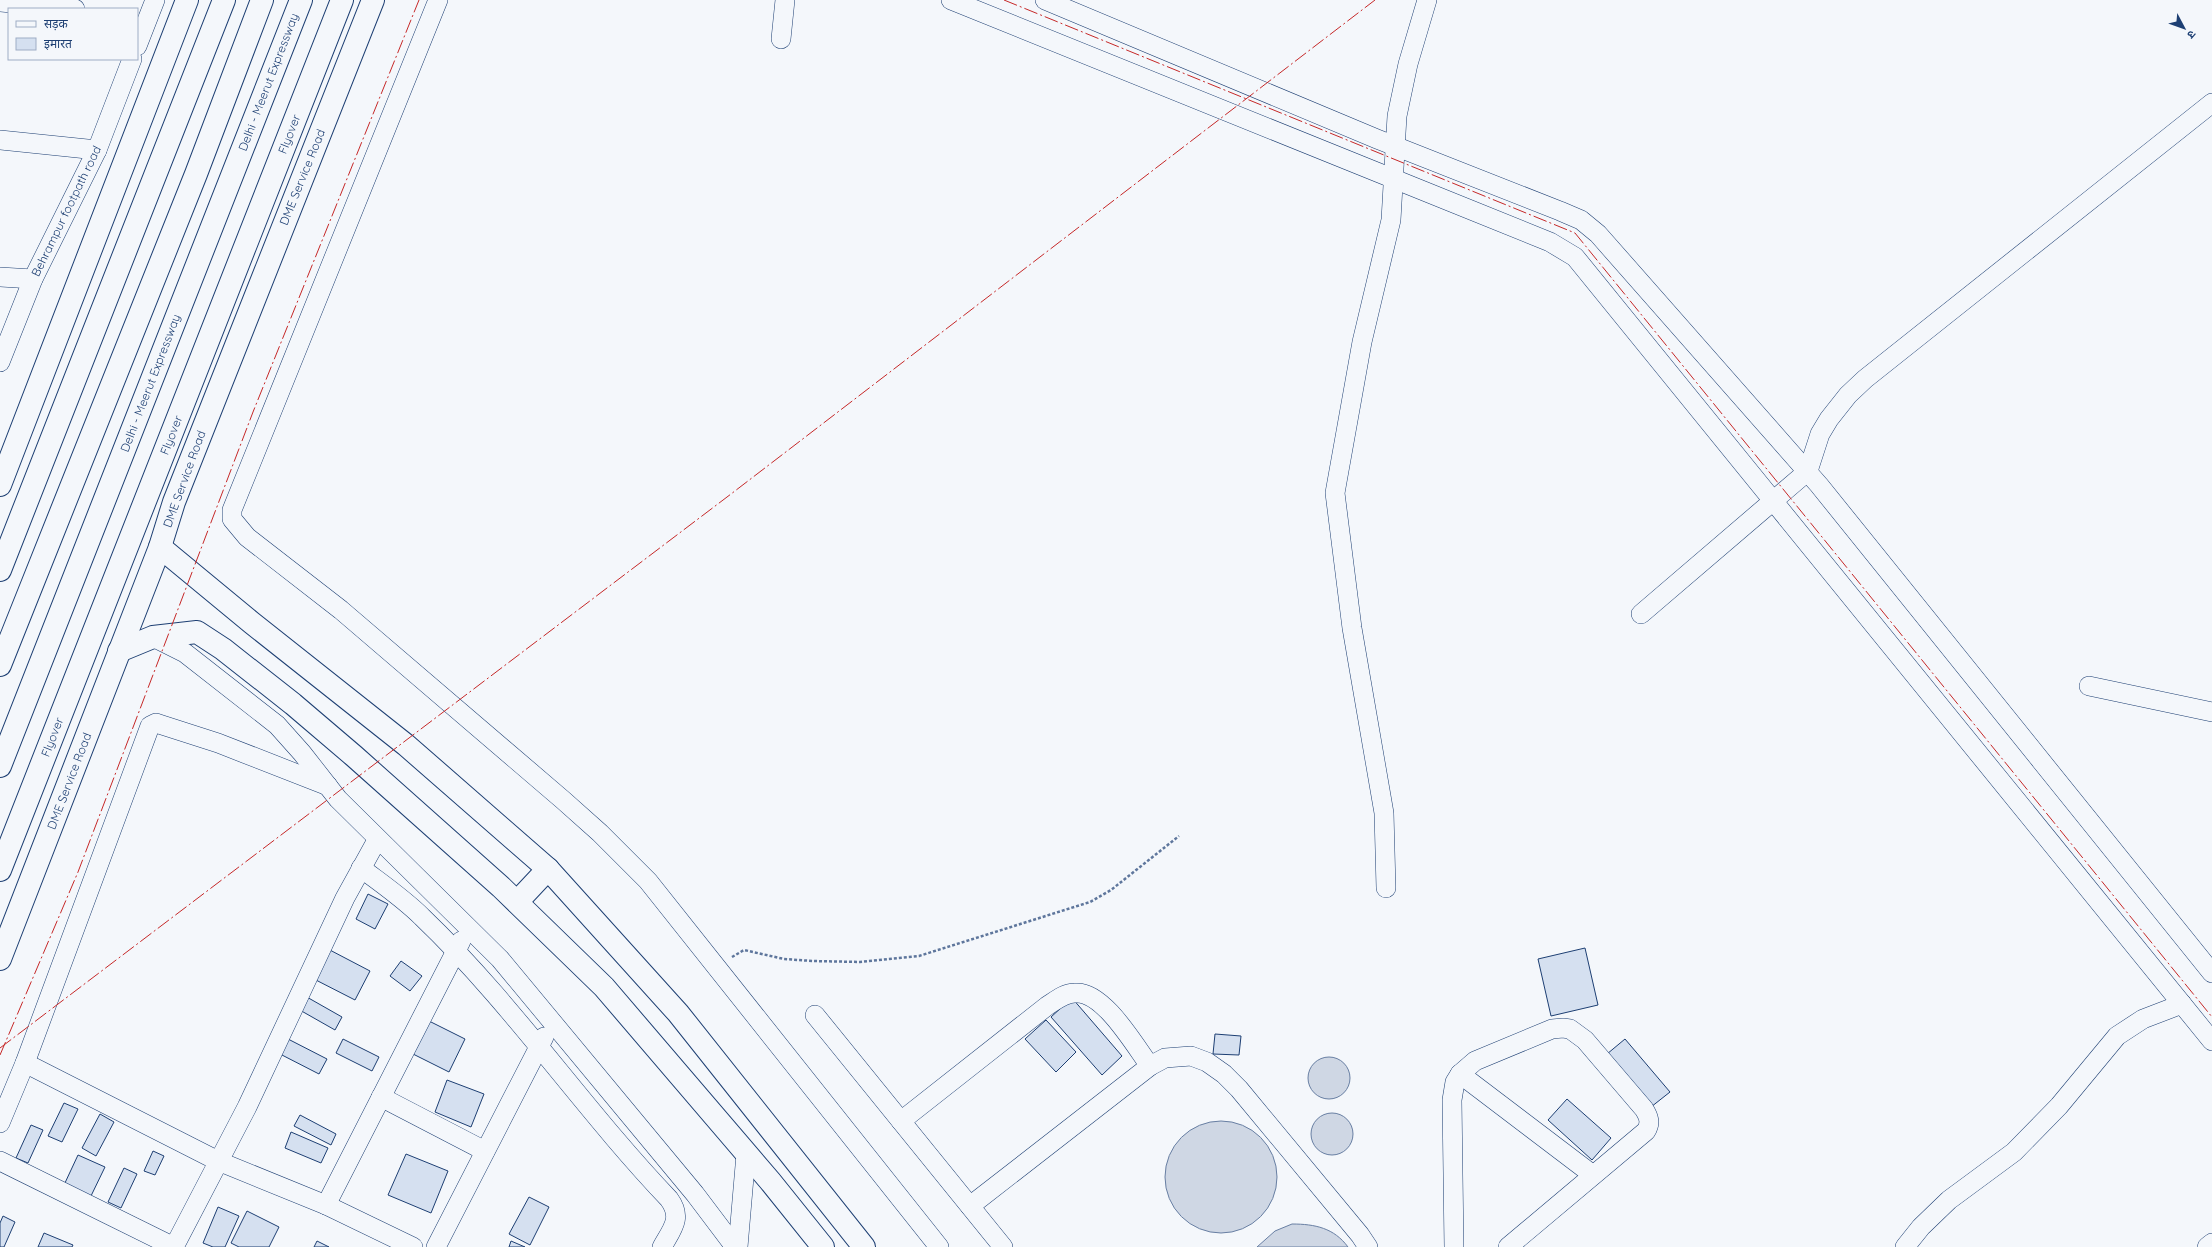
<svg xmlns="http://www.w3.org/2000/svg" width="2212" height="1247" font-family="Quicksand,'Noto Sans Devanagari',sans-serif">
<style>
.water{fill:#cfd7e4;stroke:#687fa3}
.building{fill:#d5e0f0;stroke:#1d3f73}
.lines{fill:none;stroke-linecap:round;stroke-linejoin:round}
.minor-casing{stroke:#1d3f73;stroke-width:20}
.major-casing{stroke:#1d3f73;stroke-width:24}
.highway-casing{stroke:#1d3f73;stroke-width:24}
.path{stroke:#5e769c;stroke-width:2.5;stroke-dasharray:3 2;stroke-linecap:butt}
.minor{stroke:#f4f7fb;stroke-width:19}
.major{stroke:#f4f7fb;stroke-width:22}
.highway{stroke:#f4f7fb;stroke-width:22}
.power{stroke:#c62828;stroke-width:1;stroke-dasharray:14 3 2 3;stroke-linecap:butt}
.labels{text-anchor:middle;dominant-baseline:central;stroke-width:3;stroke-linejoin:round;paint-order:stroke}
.street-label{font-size:12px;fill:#1d3f73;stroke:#f4f7fb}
</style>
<rect width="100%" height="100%" fill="#f4f7fb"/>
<g class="water">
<circle cx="1329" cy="1078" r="21"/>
<circle cx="1332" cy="1134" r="21"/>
<circle cx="1221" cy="1177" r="56"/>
<path d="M1292 1224C1315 1224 1334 1228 1348 1247H1257L1275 1231Z"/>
</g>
<g class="building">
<path d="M368 894 388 904 375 929 356 919Z"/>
<path d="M326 948 370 971 355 1000 310 977Z"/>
<path d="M1585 948 1598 1005 1551 1016 1538 959Z"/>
<path d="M401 961 422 976 410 991 390 976Z"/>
<path d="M305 996 342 1017 335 1030 298 1009Z"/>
<path d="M1072 998 1122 1056 1102 1075 1051 1017Z"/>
<path d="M425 1019 465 1039 449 1072 409 1052Z"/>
<path d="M1046 1020 1076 1052 1056 1072 1025 1039Z"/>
<path d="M1215 1034 1241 1036 1239 1055 1213 1054Z"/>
<path d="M288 1039 327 1059 319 1074 280 1054Z"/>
<path d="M343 1039 379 1057 372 1071 336 1053Z"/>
<path d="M1625 1039 1670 1092 1651 1107 1607 1054Z"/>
<path d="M447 1080 484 1094 471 1127 435 1112Z"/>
<path d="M1567 1099 1611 1138 1592 1160 1548 1120Z"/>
<path d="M64 1103 78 1109 62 1142 48 1136Z"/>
<path d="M100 1114 114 1122 96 1156 82 1148Z"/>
<path d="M300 1115 336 1134 331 1145 294 1126Z"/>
<path d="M31 1125 43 1130 28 1163 16 1158Z"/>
<path d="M291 1132 328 1148 321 1163 285 1148Z"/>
<path d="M153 1151 164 1156 155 1175 144 1171Z"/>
<path d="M406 1154 448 1171 431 1213 388 1195Z"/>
<path d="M78 1155 105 1167 90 1198 64 1185Z"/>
<path d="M124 1168 137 1174 121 1208 108 1202Z"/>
<path d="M529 1197 549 1207 530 1245 509 1234Z"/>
<path d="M218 1207 239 1216 225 1247H213L203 1243Z"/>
<path d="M247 1211 279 1227 269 1247H239L231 1243Z"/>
<path d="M3 1216 15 1222 4 1247H0V1223Z"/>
<path d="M44 1233 73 1245 72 1247H38Z"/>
<path d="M317 1241 329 1247H314Z"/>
<path d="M511 1241 525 1247H509Z"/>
</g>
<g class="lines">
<g class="minor-casing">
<g id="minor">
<path d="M438 0 232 510V519L247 537 341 610 563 800 600 833 648 881 939 1247"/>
<path d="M951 0 1550 242 1575 257 2212 1041"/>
<path d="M1045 0 1377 139 1560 211 1581 220 1598 234 1819 485 2212 973"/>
<path d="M0 2 75 9"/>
<path d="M781 39 785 0"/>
<path d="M137 46 155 0"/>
<path d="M0 140 97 150"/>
<path d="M0 277 33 279"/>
<path d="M0 362 33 279 97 150 132 59"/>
<path d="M1641 614 1808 471 1820 434 1829 419 1848 395 1865 379 2212 103"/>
<path d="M153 637 185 653 277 725 302 753 338 799 500 959 695 1194 735 1247"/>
<path d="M2089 686 2212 712"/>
<path d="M361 868C382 884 404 899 422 917 513 1004 583 1109 669 1199 683 1218 672 1229 662 1247"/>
<path d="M1386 888 1384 813 1352 628 1335 493 1362 342 1391 220 1397 116 1408 64 1427 0"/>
<path d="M815 1015 1003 1247"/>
<path d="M25 1063 218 1161 326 1205 413 1247"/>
<path d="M1460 1074 1593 1175"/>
<path d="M381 1097 485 1151"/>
<path d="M901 1121 1047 1006C1055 1001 1064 993 1075 993 1103 990 1135 1046 1150 1066"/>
<path d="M0 1123 25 1063 150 726 156 723 162 725 218 743 328 786"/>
<path d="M0 1161 174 1247"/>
<path d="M326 1205 461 941"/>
<path d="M970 1206 1150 1066 1165 1058 1191 1056 1207 1062 1224 1074 1239 1089 1360 1235 1368 1247"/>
<path d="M174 1247 247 1107 345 898 377 840"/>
<path d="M436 1247 544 1037"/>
<path d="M738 1247 746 1154"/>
<path d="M1454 1247 1452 1100 1455 1082 1460 1074 1475 1061 1552 1029 1563 1028 1570 1029 1585 1040 1644 1109C1649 1117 1651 1123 1646 1131L1508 1247"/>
<path d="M1905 1247 1921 1227 1949 1200 2014 1152 2059 1106 2117 1036 2143 1019 2182 1004"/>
<path d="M2207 1247 2212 1243"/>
</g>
</g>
<g class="major-casing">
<g id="major">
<path d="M0 485 187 0"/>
<path d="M160 547 252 623 406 745 548 869 678 1013 864 1247"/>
<path d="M119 651 153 637 197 632 223 649 293 704 354 756 501 887 604 987 770 1181 823 1247"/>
<path d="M517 902 548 869"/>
<path d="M0 959 160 547 174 502 373 0"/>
</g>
</g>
<g class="highway-casing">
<g id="highway">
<path d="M0 570 224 0"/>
<path d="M0 665 196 174 262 0"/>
<path d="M0 766 301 0"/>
<path d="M0 870 342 0"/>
</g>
</g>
<path class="path" d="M732 957 744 950 784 959 813 961 860 962 919 956 1090 902 1111 890 1179 836"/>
<use href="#minor" class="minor"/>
<use href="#major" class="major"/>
<use href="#highway" class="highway"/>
<g class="power">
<path d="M1004 0 1575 233 2212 1017"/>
<path d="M0 1048 731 494 1375 0"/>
<path d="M0 1055 78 872 253 412 419 0"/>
</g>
</g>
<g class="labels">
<g class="street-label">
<text transform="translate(268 82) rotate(-69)">Delhi - Meerut Expressway</text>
<text transform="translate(289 134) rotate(-69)">Flyover</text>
<text transform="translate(302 177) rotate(-68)">DME Service Road</text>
<text transform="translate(66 211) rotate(-64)">Behrampur footpath road</text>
<text transform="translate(150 383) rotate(-69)">Delhi - Meerut Expressway</text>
<text transform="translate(171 435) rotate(-69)">Flyover</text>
<text transform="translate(184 479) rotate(-70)">DME Service Road</text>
<text transform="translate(52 737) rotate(-69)">Flyover</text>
<text transform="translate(69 781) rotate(-69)">DME Service Road</text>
</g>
</g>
<rect x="8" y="8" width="130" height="52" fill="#f4f7fb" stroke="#9eadc5"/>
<rect x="16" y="21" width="20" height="6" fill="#f4f7fb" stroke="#9eadc5"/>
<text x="44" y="28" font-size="12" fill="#1d3f73">सड़क</text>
<rect x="16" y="38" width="20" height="12" fill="#d5e0f0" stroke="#9eadc5"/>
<text x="44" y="48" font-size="12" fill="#1d3f73">इमारत</text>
<g transform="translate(2184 28) rotate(131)" stroke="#f4f7fb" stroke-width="3" paint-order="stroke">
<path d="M0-3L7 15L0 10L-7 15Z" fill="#1d3f73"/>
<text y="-6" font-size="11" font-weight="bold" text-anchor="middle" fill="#1d3f73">उ</text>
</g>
</svg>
